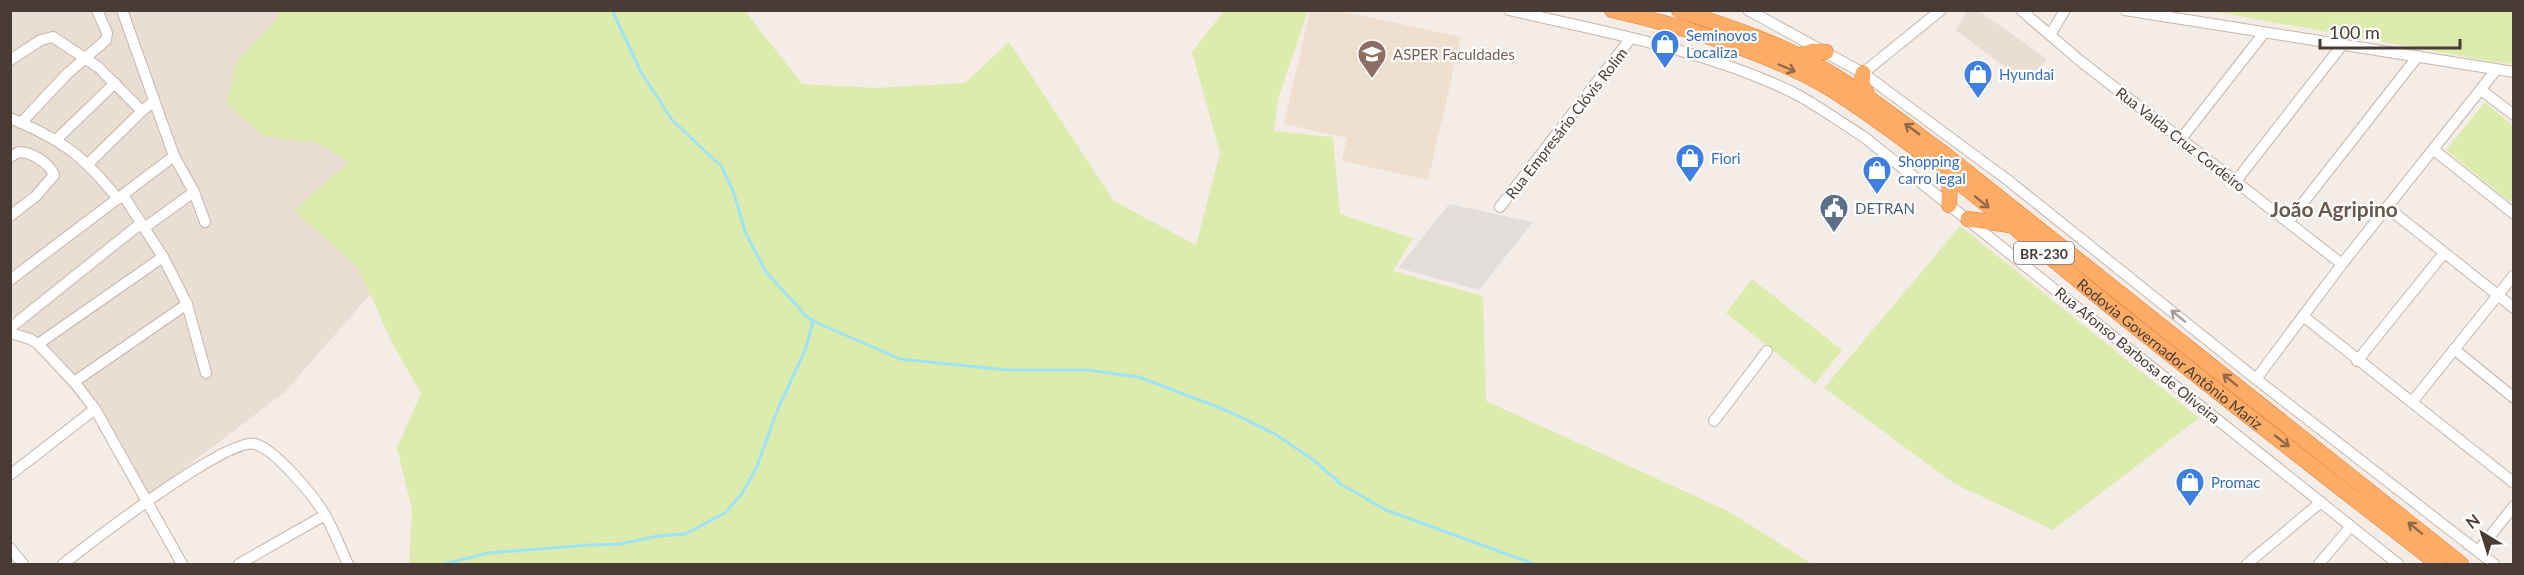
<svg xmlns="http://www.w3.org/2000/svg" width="2524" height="575" font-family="Lato,sans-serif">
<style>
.residential{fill:#e9ded4}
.education{fill:#eedfcf}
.green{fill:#ddebad}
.parking{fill:#e2dedc}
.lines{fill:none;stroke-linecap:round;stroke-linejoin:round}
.stream{stroke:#9fe4f5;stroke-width:3}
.minor-casing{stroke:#c4b6ab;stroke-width:12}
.highway-casing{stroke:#e87b2d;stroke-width:16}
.minor{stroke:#fff;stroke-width:10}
.highway{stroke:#ffac67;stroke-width:15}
.oneway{stroke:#916949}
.oneway2{stroke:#a49e9a}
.labels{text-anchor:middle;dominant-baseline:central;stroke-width:4.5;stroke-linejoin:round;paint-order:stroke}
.shield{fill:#fff;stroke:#7f7672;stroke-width:1.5}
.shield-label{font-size:14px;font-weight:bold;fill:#483c35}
.shop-label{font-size:15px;fill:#366cbe;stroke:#fff;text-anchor:start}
.education-label{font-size:15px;fill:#785e54;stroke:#fff;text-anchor:start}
.street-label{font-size:15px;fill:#483c35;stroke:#fff}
.service-label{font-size:15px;fill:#4e5e75;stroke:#fff;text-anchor:start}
.district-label{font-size:21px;font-weight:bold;fill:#6b584c;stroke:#fff}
</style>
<rect width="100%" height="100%" fill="#f4ede7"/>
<g class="residential">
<path d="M10 11H388L533 108 285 392 144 499 88 409 31 344 11 311Z"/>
<path d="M1967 11H1979L2047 59 2025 83 1956 30Z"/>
</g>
<path class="education" d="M1310 11H1340L1461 37 1428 180 1342 161 1347 138 1284 124Z"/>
<g class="green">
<path d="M281 10 745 11 802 84 875 88 965 83 1009 42 1114 201 1196 245 1220 153 1192 52 1224 11H1308L1278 99 1274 131 1333 137 1340 214 1413 238 1393 271 1483 296 1486 401 1728 511 1812 564H409L412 510 397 448 421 393 391 341 358 267 294 211 348 162 317 143 263 136 226 103 237 61 275 21Z"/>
<path d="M2211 11H2513V64L2494 62Z"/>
<path d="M2485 102 2513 126 2514 198 2510 202 2446 150Z"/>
<path d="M1960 226 2199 418 2053 530 1955 484 1824 388Z"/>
<path d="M1752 279 1842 350 1815 384 1726 313Z"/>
</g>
<path class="parking" d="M1449 204 1533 222 1479 290 1398 268Z"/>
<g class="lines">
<g class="stream">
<path d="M612 10 641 72 672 120 722 167 733 191 746 234 766 272 806 316 813 321 900 359 1007 370H1087L1139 377 1228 411 1275 434 1312 459 1342 485 1386 510 1534 564"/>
<path d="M444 564 488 553 589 545 620 544 658 536 685 534 725 513 742 494 757 466 777 411 806 348 813 321"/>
</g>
<g class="minor-casing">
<g id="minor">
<path d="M122 10 174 156 194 192 205 222"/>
<path d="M1509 10C1603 32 1702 49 1790 91 1816 104 1840 122 1864 137L2398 564"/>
<path d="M1748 10 1863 73 2009 181 2256 379 2494 564"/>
<path d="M2021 10 2079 60 2342 264"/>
<path d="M2125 10 2514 72"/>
<path d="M2050 35 2065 10"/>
<path d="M10 60 41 40 53 37 98 67 142 111 154 101"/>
<path d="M1863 73 1941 10"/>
<path d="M2481 90 2514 115"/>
<path d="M10 118C62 140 83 155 118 199"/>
<path d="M21 123 67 74 106 40 107 33 97 10"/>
<path d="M57 139 115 83"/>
<path d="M2181 139 2264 33"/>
<path d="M2434 150 2514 214"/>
<path d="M10 157 19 152C32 152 49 163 54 175L36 196 10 216"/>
<path d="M88 164 142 111"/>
<path d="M2236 181 2343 44"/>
<path d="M123 195 163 257 187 304 206 373"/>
<path d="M1500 207 1631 38"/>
<path d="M2388 208 2514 308"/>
<path d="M2288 222 2418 56"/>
<path d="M144 228 194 192"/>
<path d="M10 280 174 156"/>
<path d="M2303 316 2514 483"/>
<path d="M10 328 140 224"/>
<path d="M10 333 30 339 38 344 74 382 95 409 182 564"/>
<path d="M38 344 163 257"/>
<path d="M2454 349 2514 398"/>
<path d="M2357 361 2444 253"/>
<path d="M2256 379 2342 264 2496 70"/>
<path d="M74 382 187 304"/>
<path d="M2412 402 2514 275"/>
<path d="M1714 421 1767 351"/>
<path d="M10 475 95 409"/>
<path d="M10 548 23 564"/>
<path d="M2478 551 2514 506"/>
<path d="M63 564C90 543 227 437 255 444 275 449 314 496 325 515 334 530 340 548 348 564"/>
<path d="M239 564 325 515"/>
<path d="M2247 564 2321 502"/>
<path d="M2319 564 2351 526"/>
</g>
</g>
<g class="highway-casing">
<g id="highway">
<path id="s1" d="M1612 10C1679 25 1777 55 1834 91 1930 153 2017 231 2105 302 2215 391 2327 477 2438 564"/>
<path d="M1679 10C1720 24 1761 37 1799 56 1851 82 1897 119 1943 153L2461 564"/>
<path d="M1798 56 1813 51 1826 52"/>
<path d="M1863 73 1862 83 1868 97"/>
<path d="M1949 205 1950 176"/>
<path d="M1968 219 2010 225"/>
</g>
</g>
<use href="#minor" class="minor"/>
<use href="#highway" class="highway"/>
</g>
<defs><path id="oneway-shaft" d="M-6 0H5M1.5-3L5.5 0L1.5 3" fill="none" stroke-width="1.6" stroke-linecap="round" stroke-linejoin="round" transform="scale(1.5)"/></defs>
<g class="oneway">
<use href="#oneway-shaft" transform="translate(1787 68) rotate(23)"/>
<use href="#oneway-shaft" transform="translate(1912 129) rotate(-144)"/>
<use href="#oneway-shaft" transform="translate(1982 202) rotate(39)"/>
<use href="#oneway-shaft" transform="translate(2230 380) rotate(-141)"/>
<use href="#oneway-shaft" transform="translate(2282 441) rotate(38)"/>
<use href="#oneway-shaft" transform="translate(2415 528) rotate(-141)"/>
</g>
<use class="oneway2" href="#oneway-shaft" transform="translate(2178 316) rotate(-141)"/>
<defs>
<g id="shop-pin" transform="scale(1.5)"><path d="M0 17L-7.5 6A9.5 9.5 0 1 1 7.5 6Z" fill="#3f7fe0" stroke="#fff"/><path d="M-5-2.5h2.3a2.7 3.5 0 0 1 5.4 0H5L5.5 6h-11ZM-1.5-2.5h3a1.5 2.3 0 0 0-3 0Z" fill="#fff"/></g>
<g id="university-pin" transform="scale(1.5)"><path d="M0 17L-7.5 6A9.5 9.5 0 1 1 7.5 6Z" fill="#8d6e63" stroke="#fff"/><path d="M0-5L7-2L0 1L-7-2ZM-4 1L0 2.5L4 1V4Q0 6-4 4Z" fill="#fff"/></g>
<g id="civic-pin" transform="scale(1.5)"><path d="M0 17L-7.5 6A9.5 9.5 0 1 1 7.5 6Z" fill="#5c6f8a" stroke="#fff"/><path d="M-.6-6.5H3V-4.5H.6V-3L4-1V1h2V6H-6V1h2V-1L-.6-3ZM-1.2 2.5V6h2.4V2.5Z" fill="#fff"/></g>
</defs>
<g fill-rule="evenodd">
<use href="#shop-pin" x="1665" y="44"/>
<use href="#university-pin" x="1372" y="54"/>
<use href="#shop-pin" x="1978" y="74"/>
<use href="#shop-pin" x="1690" y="158"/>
<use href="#shop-pin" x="1877" y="170"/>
<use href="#civic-pin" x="1834" y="208"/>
<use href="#shop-pin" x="2190" y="482"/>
</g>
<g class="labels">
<rect class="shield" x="2014" y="242" width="60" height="22" rx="4.5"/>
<g class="shield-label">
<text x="2044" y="253">BR-230</text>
</g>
<g class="shop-label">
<text x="1686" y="35">Seminovos<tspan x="1686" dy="17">Localiza</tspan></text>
<text x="1999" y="74">Hyundai</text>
<text x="1711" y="158">Fiori</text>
<text x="1898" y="161">Shopping<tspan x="1898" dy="17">carro legal</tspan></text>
<text x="2211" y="482">Promac</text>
</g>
<g class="education-label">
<text x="1393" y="54">ASPER Faculdades</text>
</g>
<g class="street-label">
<text transform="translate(1566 123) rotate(-52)">Rua Empresário Clóvis Rolim</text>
<text transform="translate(2181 139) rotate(38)">Rua Valda Cruz Cordeiro</text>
<text stroke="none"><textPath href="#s1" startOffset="664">Rodovia Governador Antônio Mariz</textPath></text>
<text transform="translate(2138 355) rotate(39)">Rua Afonso Barbosa de Oliveira</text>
</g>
<g class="service-label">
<text x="1855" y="208">DETRAN</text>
</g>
<g class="district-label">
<text x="2334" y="208">João Agripino</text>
</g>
</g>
<rect width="2524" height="575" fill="none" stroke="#483c35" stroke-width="24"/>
<g transform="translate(2482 533) rotate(322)" stroke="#ffffff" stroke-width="4.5" paint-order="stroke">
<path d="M0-4.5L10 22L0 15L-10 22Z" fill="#483c35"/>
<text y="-9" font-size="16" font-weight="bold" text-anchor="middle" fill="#483c35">N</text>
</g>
<path d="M2320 39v9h140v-9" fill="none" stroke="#483c35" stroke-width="3"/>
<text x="2329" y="39" font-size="18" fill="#483c35" stroke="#ffffff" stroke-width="4.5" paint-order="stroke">100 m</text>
</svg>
